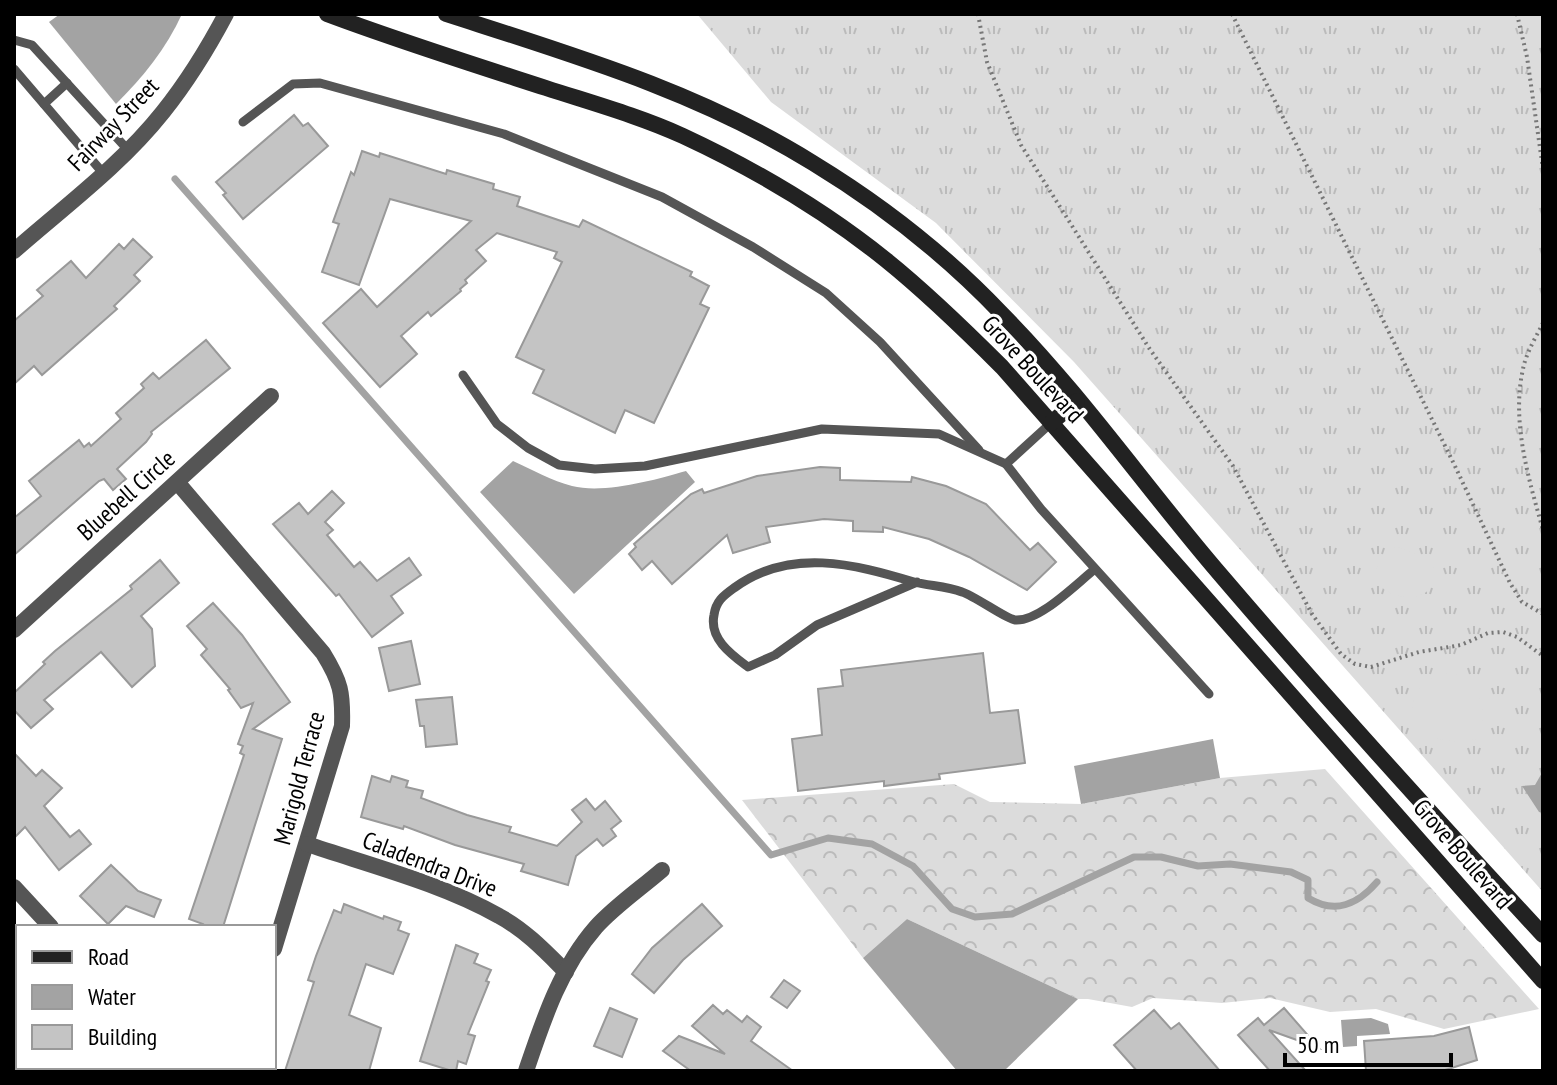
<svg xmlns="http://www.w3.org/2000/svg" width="1557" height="1085" font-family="'PT Sans Narrow',sans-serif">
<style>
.grass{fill:url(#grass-tufts)}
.forest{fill:url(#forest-crowns)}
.pitch{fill:#dcdcdc}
.water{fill:#a3a3a3}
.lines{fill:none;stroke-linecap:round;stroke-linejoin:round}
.stream{stroke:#a3a3a3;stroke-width:7}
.building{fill:#c4c4c4;stroke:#999;stroke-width:2}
.path{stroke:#777;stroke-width:4;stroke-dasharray:2 4;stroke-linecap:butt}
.lane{stroke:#555;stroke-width:9}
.street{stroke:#555;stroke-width:16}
.secondary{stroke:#222;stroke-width:16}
.labels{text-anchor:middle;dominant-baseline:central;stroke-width:6;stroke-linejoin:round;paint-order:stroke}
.street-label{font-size:24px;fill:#000;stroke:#fff}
</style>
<defs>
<pattern id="grass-tufts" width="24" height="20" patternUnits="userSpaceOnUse" patternTransform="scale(2)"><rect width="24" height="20" fill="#dcdcdc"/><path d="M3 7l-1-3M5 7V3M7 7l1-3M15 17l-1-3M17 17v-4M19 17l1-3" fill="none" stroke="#bbb"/></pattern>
<pattern id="forest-crowns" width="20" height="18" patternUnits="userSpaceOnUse" patternTransform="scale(2)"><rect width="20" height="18" fill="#dcdcdc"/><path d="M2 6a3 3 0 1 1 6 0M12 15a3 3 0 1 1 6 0" fill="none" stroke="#bbb"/></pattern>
</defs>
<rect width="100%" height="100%" fill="#fff"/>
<path class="grass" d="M697 14H1543V892L1074 362 936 223 771 102Z"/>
<path class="forest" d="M1325 769 1539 1009 1444 1029 1376 1009 1330 1012 1270 998 1222 1003 1153 998 1132 1007 1088 999H1078L907 919 863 958 742 800 954 784 990 802 1081 804 1220 778Z"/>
<g class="pitch">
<path d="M1398 547 1416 554 1433 567C1446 614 1358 600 1379 563 1384 554 1388 549 1398 547Z"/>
<path d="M1450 673C1455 675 1464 676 1468 680 1483 692 1488 725 1476 739 1456 745 1426 740 1414 721 1408 693 1423 676 1450 673Z"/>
</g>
<g class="water">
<path d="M60 14H182C166 49 143 77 116 104L49 22Z"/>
<path d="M513 461C533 470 552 481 572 486 604 494 655 480 686 471L695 482 574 594 480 492Z"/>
<path d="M1213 739 1220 778 1081 804 1074 766Z"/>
<path d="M1543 771V813L1539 812 1522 786 1535 785Z"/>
<path d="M907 919 1078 999 1004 1071H957L863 958Z"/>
<path d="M1371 1018 1388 1024 1390 1034 1357 1036V1046L1343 1047 1341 1020Z"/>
</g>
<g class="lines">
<path class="stream" d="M175 179 771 855 828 838 872 844 913 866 952 909 975 917 1012 914 1134 857H1161L1198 866 1230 864 1291 872 1308 880V898C1336 915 1358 904 1377 882"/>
</g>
<g class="building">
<path d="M294 115 303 126 308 123 328 146 243 219 223 195 226 193 216 182Z"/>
<path d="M362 151 379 157 380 153 446 174 447 170 494 184 493 189 520 197 517 206 579 227 583 220 692 272 690 276 709 286 700 304 709 308 654 423 625 410 615 433 533 393 544 370 516 357 562 262 554 258 557 252 497 233 476 250 486 261 465 280 467 283 460 289 461 291 431 316 428 312 401 336 417 354 380 387 323 323 361 289 377 307 471 221 390 199 359 285 322 272 339 224 333 222 351 172 354 175Z"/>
<path d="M133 239 152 257 134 275 140 281 114 306 117 309 42 375 34 366 14 384V321L43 296 37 290 71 261 86 278 119 244 124 249Z"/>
<path d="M206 340 230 368 151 432 152 434 146 442 117 469 126 479 113 490 104 479 99 481 14 555V518L41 496 29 481 79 440 84 447 89 443 91 446 121 419 116 413 144 388 141 384 153 373 159 379Z"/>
<path d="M820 467 840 468V480L911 482 912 477 946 486 986 504 1030 550 1038 543 1056 562 1027 590 969 557 929 539 883 527V532L853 531V521L824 519 766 527 770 542 733 553 727 535 672 584 652 561 642 570 629 554 636 547 634 544 691 494 702 489 704 493 757 476Z"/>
<path d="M332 491 344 503 325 522 333 530 327 535 354 567 360 562 377 581 409 558 421 575 391 596 403 613 372 637 339 594 336 596 273 524 299 503 308 514Z"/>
<path d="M160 560 179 583 141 616 152 629 155 666 132 687 101 652 44 700 53 709 31 728 14 710V693L45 664 43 662 55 651 132 589 130 586Z"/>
<path d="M213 603 242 635 290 702 253 729 282 739 223 927H202L203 924 189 919 244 755 240 753 243 746 238 744 253 703 241 708 228 690 230 689 201 655 207 649 187 626Z"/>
<path d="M411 641 420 684 389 691 379 648Z"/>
<path d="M983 653 990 713 1018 710 1025 763 939 774 940 779 884 786V781L798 791 792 739 822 735 818 689 843 686 841 670Z"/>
<path d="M452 697 457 744 426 747 424 726H420L416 700Z"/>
<path d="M14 753 36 776 42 770 62 788 44 806 70 837 79 830 91 844 59 870 25 827 14 838Z"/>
<path d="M372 776 390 782 392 776 408 781 406 787 423 791 421 798 467 815 511 827 509 832 557 846 582 822 572 810 586 799 595 810 605 801 621 821 611 829 616 836 603 846 597 839 576 856 568 885 521 871 524 864 455 845 404 826 403 829 361 817Z"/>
<path d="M111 865 138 891 161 900 154 917 126 906 108 924 80 896Z"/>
<path d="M344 904 383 919 384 916 401 922 398 930 409 934 393 974 366 964 349 1015 381 1028 369 1071H285L314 982 308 980 316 956 334 910 341 913Z"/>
<path d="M702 904 722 926 683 960 654 993 632 974 652 948Z"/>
<path d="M456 945 478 954 474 963 491 970 486 981 489 982 468 1034 475 1036 466 1064 458 1061 456 1071H452L420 1061Z"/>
<path d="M784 980 800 991 787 1008 771 997Z"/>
<path d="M713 1005 723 1014 727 1010 742 1022 747 1016 761 1027 751 1041 793 1071H691L663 1051 679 1036 725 1054 692 1026Z"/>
<path d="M610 1008 637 1019 622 1057 594 1046Z"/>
<path d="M1284 1008 1319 1048 1269 1030 1306 1071H1270L1238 1035 1258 1018 1264 1025Z"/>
<path d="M1154 1010 1171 1029 1179 1023 1220 1071H1137L1114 1045Z"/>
<path d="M1469 1027 1477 1060 1442 1071H1366L1364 1041 1434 1036Z"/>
</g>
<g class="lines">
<g class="path">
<path d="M978 14 987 62 1021 145 1149 348 1233 466 1312 614 1341 654 1355 664 1371 667 1419 652 1461 645 1488 633 1503 632 1517 637 1543 656"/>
<path d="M1232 14 1454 464 1510 583 1522 602 1543 614"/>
<path d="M1517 14 1527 57 1543 169"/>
<path d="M1543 323C1536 337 1526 353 1523 369 1511 422 1529 480 1543 530"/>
</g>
<g class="lane">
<path d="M14 40 32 45 128 150"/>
<path d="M14 69 103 173"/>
<path d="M44 104 67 83"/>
<path d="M243 122 293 84 320 83 504 134 662 197 753 247 826 293 880 342 979 450"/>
<path d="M463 375 497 424 528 448 559 465 595 469 645 466 822 429 939 434 1006 464 1051 423"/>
<path d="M1006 464 1041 509 1209 694"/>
<path d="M917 582 817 625 775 655 748 667C732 655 709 639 714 615 716 601 723 596 734 588 790 547 854 564 914 582 930 586 947 586 962 592 975 596 1006 619 1015 620 1039 622 1076 584 1095 569"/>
</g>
<g class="street">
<path d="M14 251C64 207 121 165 163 112 187 82 208 48 226 14"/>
<path d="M177 482 323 653C341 682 343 693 342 726L274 949"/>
<path d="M14 630 271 396"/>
<path d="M307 844C369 865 443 884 499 916 525 930 545 951 566 972"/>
<path d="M14 887 51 927"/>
<path d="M235 1071 237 1067"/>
<path d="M526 1071C543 1021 560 968 596 927 615 906 640 889 662 870"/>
</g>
<g class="secondary">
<path d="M327 14C399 41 472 64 546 88 592 103 639 116 683 136 754 169 825 211 886 260 927 293 965 330 1002 367L1543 981"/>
<path d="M446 14C573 55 699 92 813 163 882 205 947 256 1002 314 1081 394 1146 488 1219 573 1324 696 1433 816 1543 935"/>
<path d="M1051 423 1077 401"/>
</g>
</g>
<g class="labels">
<g class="street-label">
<text transform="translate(113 124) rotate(-46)">Fairway Street</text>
<text transform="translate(1033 369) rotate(47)">Grove Boulevard</text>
<text transform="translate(126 495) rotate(-42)">Bluebell Circle</text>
<text transform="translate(299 778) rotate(-75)">Marigold Terrace</text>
<text transform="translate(1463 854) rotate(49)">Grove Boulevard</text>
<text transform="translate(430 864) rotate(21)">Caladendra Drive</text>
</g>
</g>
<rect width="1557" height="1085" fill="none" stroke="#000000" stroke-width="32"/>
<rect x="16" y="925" width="260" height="144" fill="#ffffff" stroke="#999999" stroke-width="2"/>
<rect x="32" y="951" width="40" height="12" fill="#222222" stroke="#999999" stroke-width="2"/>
<text x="88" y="965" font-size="24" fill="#000000">Road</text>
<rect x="32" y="985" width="40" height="24" fill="#a3a3a3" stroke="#999999" stroke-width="2"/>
<text x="88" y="1005" font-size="24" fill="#000000">Water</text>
<rect x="32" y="1025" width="40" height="24" fill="#c4c4c4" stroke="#999999" stroke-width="2"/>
<text x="88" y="1045" font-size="24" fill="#000000">Building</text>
<path d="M1285 1053v12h166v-12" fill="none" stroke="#000000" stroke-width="4"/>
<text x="1297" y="1053" font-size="24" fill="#000000" stroke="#ffffff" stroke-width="6" paint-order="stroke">50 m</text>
</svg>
